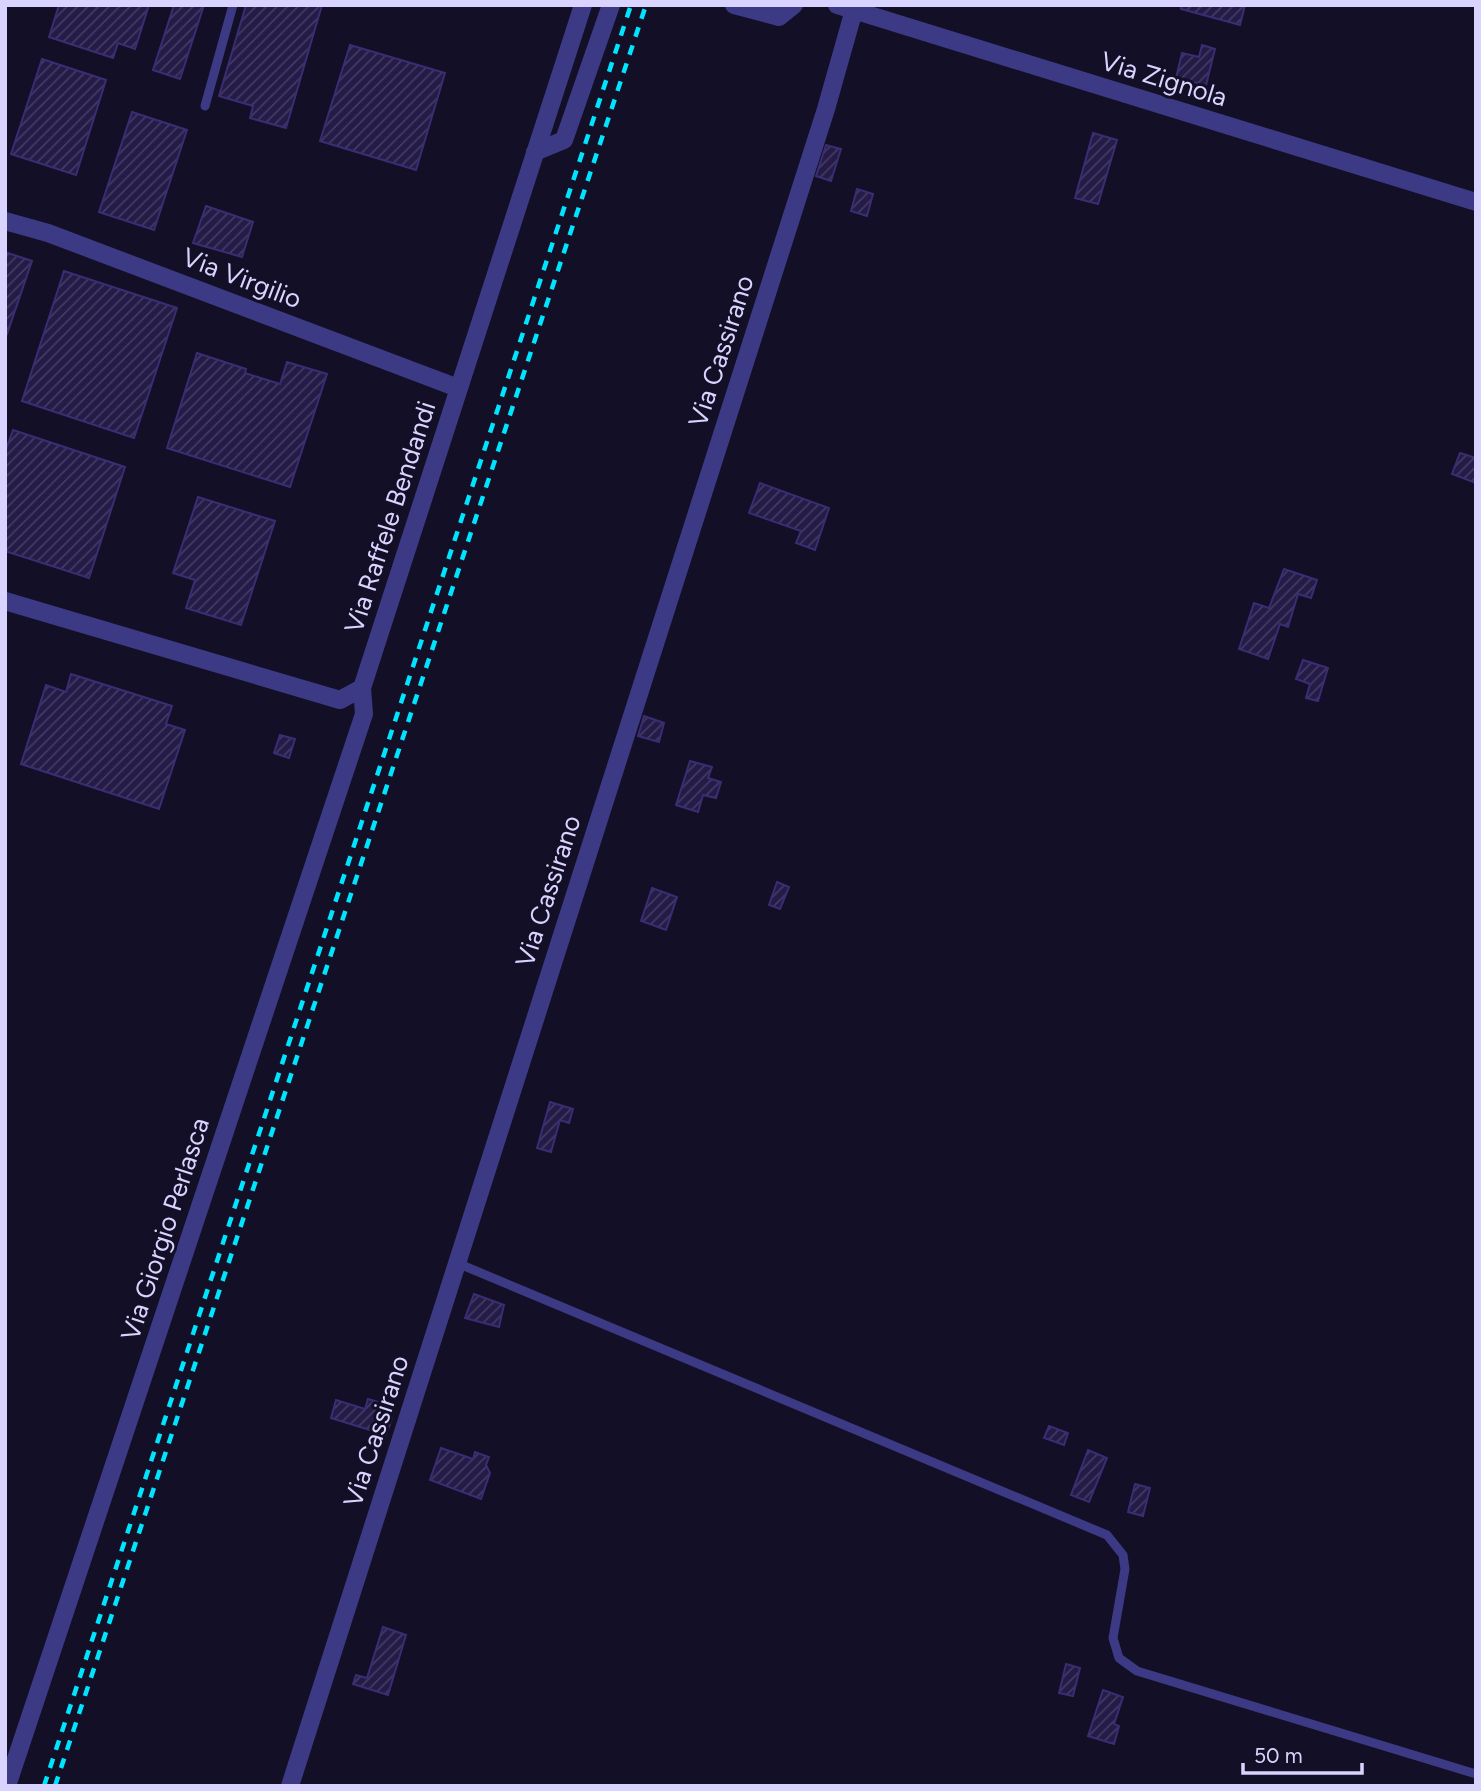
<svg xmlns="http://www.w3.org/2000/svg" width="1481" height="1791" font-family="Figtree,sans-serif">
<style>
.building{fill:url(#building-hatch);stroke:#3b2d73;stroke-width:2}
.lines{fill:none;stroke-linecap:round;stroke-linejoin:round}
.lane{stroke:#3d3a85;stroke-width:9}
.street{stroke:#3d3a85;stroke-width:18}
.rail{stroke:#00e5ff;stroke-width:4.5;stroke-dasharray:10 9;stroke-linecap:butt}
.labels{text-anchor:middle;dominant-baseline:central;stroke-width:6;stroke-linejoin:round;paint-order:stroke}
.street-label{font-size:26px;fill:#d9d4ff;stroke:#130f26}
</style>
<defs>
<pattern id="building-hatch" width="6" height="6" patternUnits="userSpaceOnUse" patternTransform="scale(1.75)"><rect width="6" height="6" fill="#241b47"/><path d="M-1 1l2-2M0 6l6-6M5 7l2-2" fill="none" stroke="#433b63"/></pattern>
</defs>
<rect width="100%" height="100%" fill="#130f26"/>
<g class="building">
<path d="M59 5H149L135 49 118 43 113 58 49 37Z"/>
<path d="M174 5H204L180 79 153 70Z"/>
<path d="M246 5H322L286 128 250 118 253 106 219 96Z"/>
<path d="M1181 5H1245L1240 25 1181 9Z"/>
<path d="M350 45 445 73 416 170 320 141Z"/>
<path d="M1202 45 1215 49 1206 85 1176 78 1182 53 1199 57Z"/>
<path d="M42 59 106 80 76 175 11 154Z"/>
<path d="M132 112 187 130 154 230 99 212Z"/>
<path d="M1093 133 1117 140 1098 204 1075 198Z"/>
<path d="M826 145 841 149 831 181 816 176Z"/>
<path d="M857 189 873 194 867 216 851 211Z"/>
<path d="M206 206 253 222 242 257 193 243Z"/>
<path d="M5 252 32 261 7 334 5 333Z"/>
<path d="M64 271 177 308 134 438 22 401Z"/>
<path d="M197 353 246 369 245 373 280 384 287 362 327 374 290 487 167 448Z"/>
<path d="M13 430 125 467 89 578 5 551V452Z"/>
<path d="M1460 453 1476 458V483L1452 474Z"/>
<path d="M760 483 829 508 815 550 796 543 801 531 749 513Z"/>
<path d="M198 497 275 521 241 625 186 608 195 580 173 573Z"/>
<path d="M1284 569 1317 580 1311 598 1298 594 1288 627 1280 624 1268 659 1239 649 1254 603 1269 608Z"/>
<path d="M1303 660 1328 668 1318 701 1306 698 1310 684 1296 679Z"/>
<path d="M71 674 172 706 166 724 185 730 159 809 21 764 46 685 66 692Z"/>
<path d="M644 716 664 723 659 742 638 736Z"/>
<path d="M280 735 295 739 289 758 274 753Z"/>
<path d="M690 761 712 767 708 778 721 782 716 798 703 795 698 812 676 805Z"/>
<path d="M777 882 789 887 780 909 769 905Z"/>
<path d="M652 888 677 897 666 930 641 921Z"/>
<path d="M550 1102 573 1109 569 1123 560 1120 551 1152 537 1148Z"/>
<path d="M474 1294 504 1305 499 1327 465 1318Z"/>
<path d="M368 1399 385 1404 382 1414 392 1418 386 1435 331 1418 336 1400 365 1409Z"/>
<path d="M1049 1426 1068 1433 1064 1445 1044 1438Z"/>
<path d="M441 1448 473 1459 475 1452 489 1457 486 1465 490 1473 481 1499 430 1480Z"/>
<path d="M1088 1450 1107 1458 1089 1502 1071 1495Z"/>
<path d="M1135 1484 1150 1488 1143 1516 1128 1512Z"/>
<path d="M383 1627 406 1635 388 1695 353 1684 356 1675 367 1678Z"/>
<path d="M1066 1664 1080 1668 1073 1696 1059 1693Z"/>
<path d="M1103 1690 1123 1697 1114 1724 1119 1726 1114 1744 1088 1736Z"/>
</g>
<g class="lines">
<g class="lane">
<path d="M205 106 233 5"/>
<path d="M457 1263 1107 1535 1123 1555 1125 1569 1113 1638 1119 1658 1137 1671 1476 1774"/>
</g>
<g class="street">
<path d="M734 5 779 17 794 5"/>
<path d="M837 5 1476 202"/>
<path d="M535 152 564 140 611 5"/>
<path d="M5 221 48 233 458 388"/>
<path d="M5 601 340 700 362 688 583 5"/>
<path d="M7 1786 364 714 362 688"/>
<path d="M290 1786 826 109 854 10"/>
</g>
<g class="rail">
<path d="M44 1786 631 5"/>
<path d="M55 1786 646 5"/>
</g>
</g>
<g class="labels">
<g class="street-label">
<text transform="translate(1164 79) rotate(17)">Via Zignola</text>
<text transform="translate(242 278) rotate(21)">Via Virgilio</text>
<text transform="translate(721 351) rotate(-72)">Via Cassirano</text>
<text transform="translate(390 517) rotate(-72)">Via Raffele Bendandi</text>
<text transform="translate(548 891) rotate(-72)">Via Cassirano</text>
<text transform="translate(165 1229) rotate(-72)">Via Giorgio Perlasca</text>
<text transform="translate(376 1431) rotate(-72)">Via Cassirano</text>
</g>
</g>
<rect width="1481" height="1791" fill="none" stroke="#d9d4ff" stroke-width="14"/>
<path d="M1243 1763v10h119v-10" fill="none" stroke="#d9d4ff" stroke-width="3.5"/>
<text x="1254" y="1763" font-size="21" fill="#d9d4ff" stroke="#130f26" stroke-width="5" paint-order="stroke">50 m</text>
</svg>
